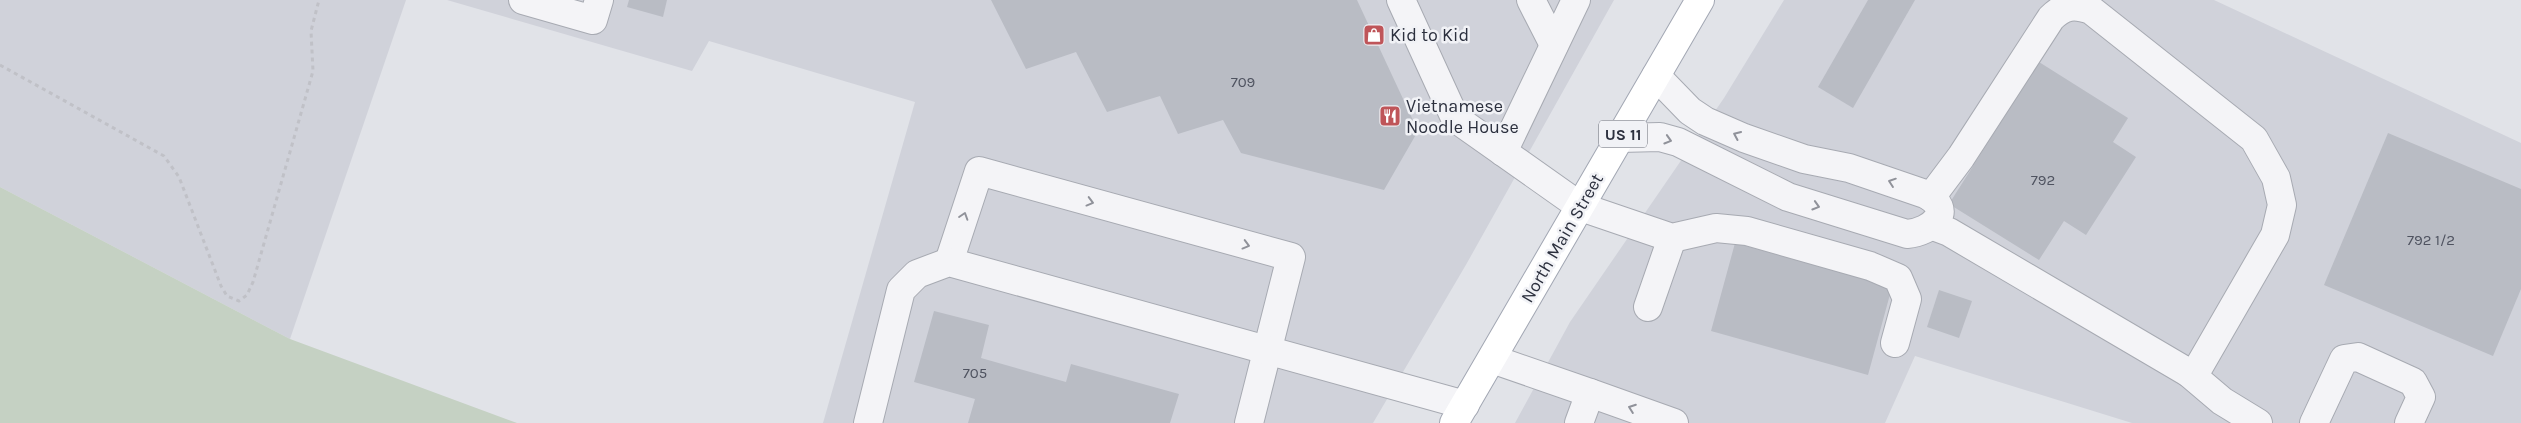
<svg xmlns="http://www.w3.org/2000/svg" width="2521" height="423" font-family="Karla,sans-serif">
<style>
.built{fill:#d0d2da}
.green{fill:#c5d1c3}
.building{fill:#b9bcc4}
.lines{fill:none;stroke-linecap:round;stroke-linejoin:round}
.minor-casing{stroke:#a7aab2;stroke-width:30}
.major-casing{stroke:#a2a7b3;stroke-width:30}
.path{stroke:#c0c1c7;stroke-width:3;stroke-dasharray:4 4;stroke-linecap:butt}
.minor{stroke:#f4f4f7;stroke-width:28}
.major{stroke:#fff;stroke-width:28}
.oneway{stroke:#90929a}
.labels{text-anchor:middle;dominant-baseline:central;stroke-width:5;stroke-linejoin:round;paint-order:stroke}
.number-label{font-size:15px;fill:#4f5360}
.shield{fill:#f1f2f6;stroke:#676a75;stroke-width:1}
.shield-label{font-size:16px;font-weight:bold;fill:#2c303e}
.poi-label{font-size:18px;fill:#2c303e;stroke:#f1f2f6;text-anchor:start}
.street-label{font-size:18px;fill:#2c303e;stroke:#f1f2f6}
</style>
<rect width="100%" height="100%" fill="#e1e3e8"/>
<g class="built">
<path d="M0 0H406L290 339 0 187Z"/>
<path d="M447 0H1614L1467 263 1373 423H823L915 102 709 41 692 71Z"/>
<path d="M1784 0H2214L2521 143V423H2132L1915 356 1885 423H1515L1570 322 1724 98Z"/>
</g>
<path class="green" d="M0 187 290 339 517 423H0Z"/>
<g class="building">
<path d="M629 0H667L663 17 627 7Z"/>
<path d="M991 0H1357L1418 131 1384 190 1241 153 1223 120 1178 134 1160 96 1107 112 1076 52 1026 69Z"/>
<path d="M1868 0H1915L1853 108 1818 87Z"/>
<path d="M2039 62 2128 118 2113 142 2136 157 2086 235 2064 221 2039 260 1949 204Z"/>
<path d="M2388 133 2521 189V289L2493 356 2324 285Z"/>
<path d="M1735 243 1892 287 1868 375 1711 331Z"/>
<path d="M1939 290 1972 301 1959 338 1927 327Z"/>
<path d="M934 311 989 325 981 358 1066 382 1071 364 1179 394 1170 423H968L975 399 914 382Z"/>
</g>
<g class="lines">
<g class="minor-casing">
<g id="minor">
<path d="M523 0 593 20 599 0"/>
<path d="M1401 0 1455 118 1581 207 1672 238 1716 228 1747 231 1870 266 1898 278 1907 299 1895 343"/>
<path d="M1531 0 1554 45"/>
<path d="M1620 138 1660 137 1678 142 1788 197 1907 234C1932 232 1956 210 1925 194L1849 168 1804 159 1744 138 1705 121 1690 111 1656 76"/>
<path d="M1503 152 1576 0"/>
<path d="M1931 197 1961 157 2051 18C2064 5 2074 4 2091 10L2254 139 2276 178 2282 205 2275 235 2197 370 2189 373 1949 232 1933 226"/>
<path d="M949 262 979 171 1291 257 1249 423"/>
<path d="M1648 307 1672 238"/>
<path d="M1492 359 1590 393 1579 423"/>
<path d="M2189 373 2222 401 2258 423"/>
<path d="M1590 393 1674 423"/>
<path d="M868 423 901 290 917 274 949 262 1465 405"/>
<path d="M2314 423 2344 359 2358 357 2413 382 2421 397 2409 423"/>
</g>
</g>
<g class="major-casing">
<path id="major" d="M1454 423 1700 0"/>
</g>
<path class="path" d="M0 65 164 156 179 177 221 286 227 296 239 301 247 295 253 282 313 71 311 31 319 0"/>
<use href="#minor" class="minor"/>
<use href="#major" class="major"/>
</g>
<defs><path id="oneway-chevron" d="M-2-3.5L2.5 0L-2 3.5" fill="none" stroke-width="1.6" stroke-linecap="round" stroke-linejoin="round" transform="scale(1.25)"/></defs>
<g class="oneway">
<use href="#oneway-chevron" transform="translate(1737 135) rotate(-156)"/>
<use href="#oneway-chevron" transform="translate(1668 140) rotate(17)"/>
<use href="#oneway-chevron" transform="translate(1892 182) rotate(-161)"/>
<use href="#oneway-chevron" transform="translate(1090 202) rotate(15)"/>
<use href="#oneway-chevron" transform="translate(1816 206) rotate(17)"/>
<use href="#oneway-chevron" transform="translate(964 216) rotate(-72)"/>
<use href="#oneway-chevron" transform="translate(1246 245) rotate(15)"/>
<use href="#oneway-chevron" transform="translate(1632 408) rotate(-160)"/>
</g>
<defs>
<g id="shop-square" transform="scale(1.125)"><rect x="-9" y="-9" width="18" height="18" rx="4" fill="#bf5559" stroke="#f1f2f6"/><path d="M-5-2.5h2.3a2.7 3.5 0 0 1 5.4 0H5L5.5 6h-11ZM-1.5-2.5h3a1.5 2.3 0 0 0-3 0Z" fill="#fff"/></g>
<g id="restaurant-square" transform="scale(1.125)"><rect x="-9" y="-9" width="18" height="18" rx="4" fill="#bf5559" stroke="#f1f2f6"/><path d="M-5-6h1v4h1v-4h1v4h1v-4h1v5L-1.5 .5V6h-2V.5L-5-1ZM5-6V6H3V1.5H1.5Q1.5-4 5-6Z" fill="#fff"/></g>
</defs>
<g fill-rule="evenodd">
<use href="#shop-square" x="1374" y="35"/>
<use href="#restaurant-square" x="1390" y="116"/>
</g>
<g class="labels">
<g class="number-label">
<text x="1243" y="82">709</text>
<text x="2043" y="180">792</text>
<text x="2431" y="240">792 1/2</text>
<text x="975" y="373">705</text>
</g>
<rect class="shield" x="1599" y="120.5" width="48" height="27" rx="4"/>
<g class="shield-label">
<text x="1623" y="134">US 11</text>
</g>
<g class="poi-label">
<text x="1390" y="35">Kid to Kid</text>
<text x="1406" y="106">Vietnamese<tspan x="1406" dy="21">Noodle House</tspan></text>
</g>
<g class="street-label">
<text transform="translate(1562 238) rotate(-60)">North Main Street</text>
</g>
</g>
</svg>
